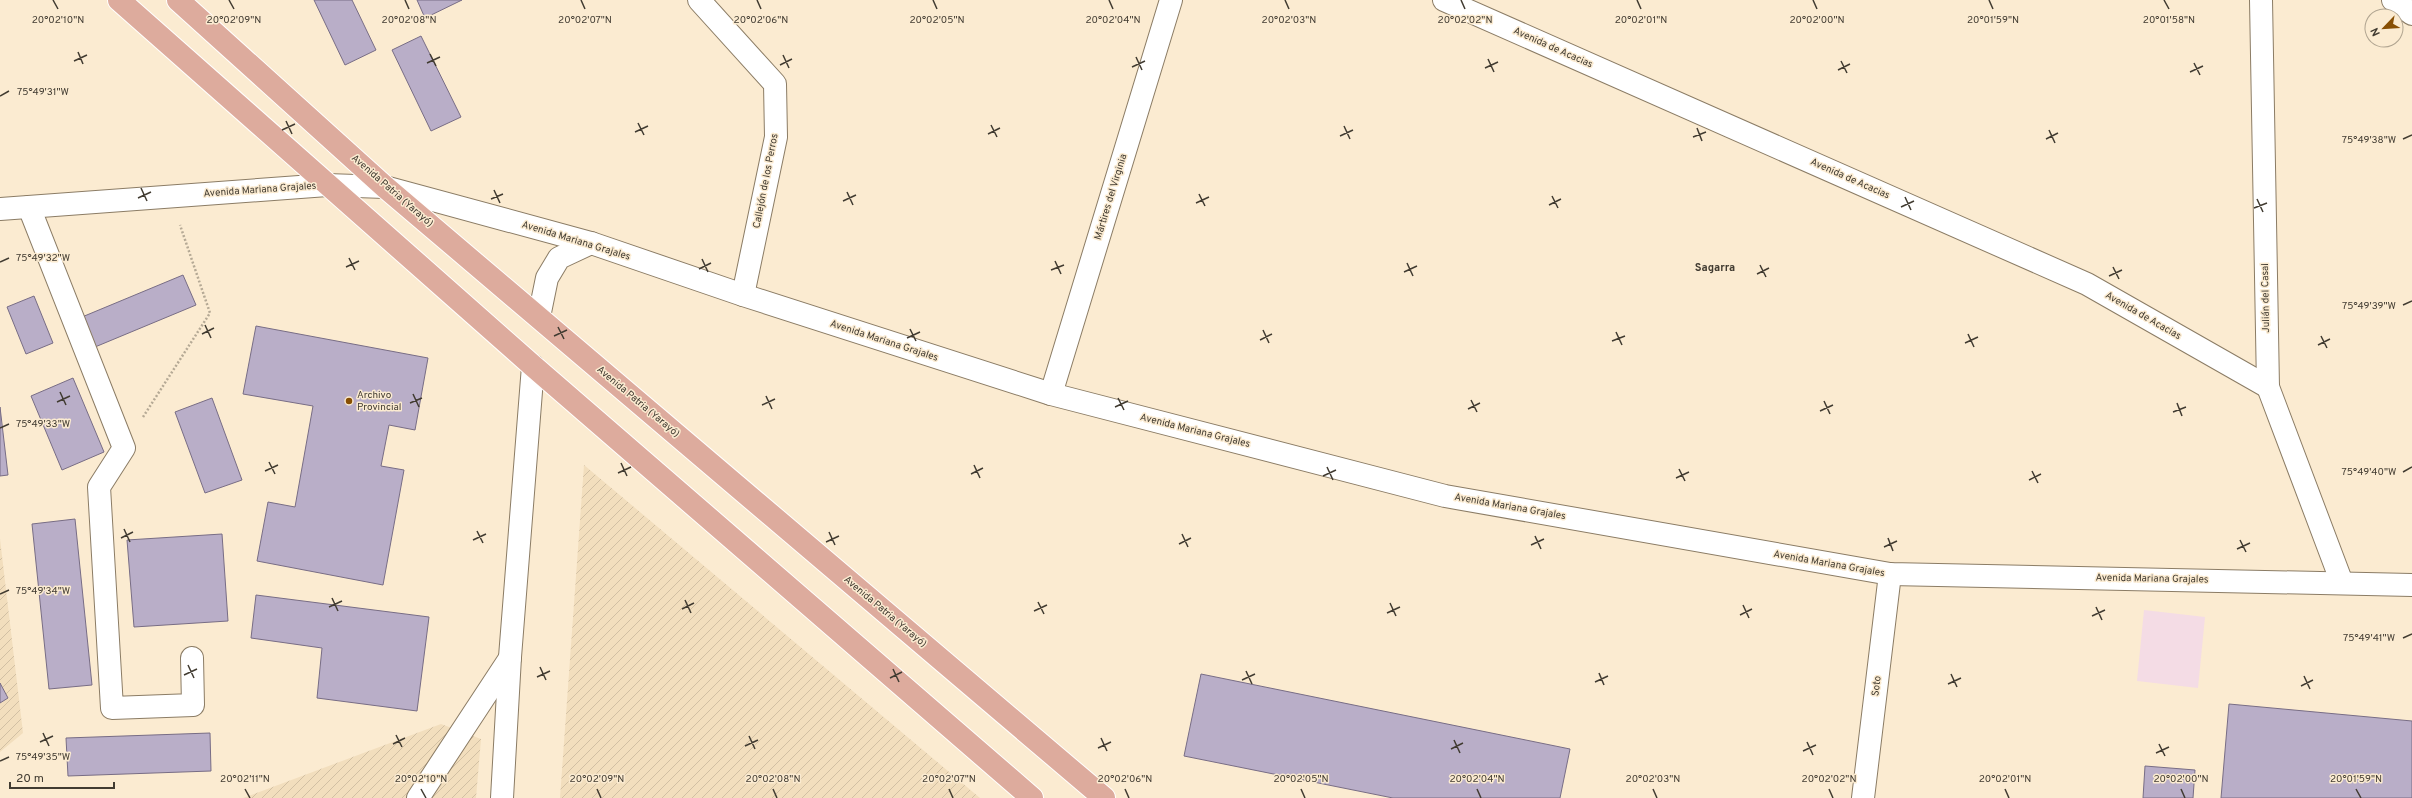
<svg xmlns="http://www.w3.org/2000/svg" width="2412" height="798" font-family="Overpass,sans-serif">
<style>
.commercial{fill:#f4dce5}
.industrial{fill:url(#industrial-furrows)}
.building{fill:#b9aec8;stroke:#786d85}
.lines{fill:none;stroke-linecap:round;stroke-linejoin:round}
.minor-casing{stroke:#8b7c65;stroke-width:24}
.major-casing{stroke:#fff;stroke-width:24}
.path{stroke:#b5a995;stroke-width:2.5;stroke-dasharray:2 2;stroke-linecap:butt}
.minor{stroke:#fff;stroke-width:22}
.major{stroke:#ddab9d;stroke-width:22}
.ticks{fill:none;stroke:#413b31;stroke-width:1.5}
.poi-dot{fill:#884f03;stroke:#fbebd1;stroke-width:1.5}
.labels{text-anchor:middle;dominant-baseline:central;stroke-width:3;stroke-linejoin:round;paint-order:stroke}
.street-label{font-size:10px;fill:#413b31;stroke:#fbebd1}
.poi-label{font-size:10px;fill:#413b31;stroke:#fbebd1;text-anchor:start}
.neighbourhood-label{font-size:11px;font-weight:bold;fill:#413b31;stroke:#fbebd1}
.ticks-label{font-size:10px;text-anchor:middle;fill:#413b31;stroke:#fbebd1;stroke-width:3;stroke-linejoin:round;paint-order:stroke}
</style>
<defs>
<pattern id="industrial-furrows" width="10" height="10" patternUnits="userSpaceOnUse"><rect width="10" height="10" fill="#f2debd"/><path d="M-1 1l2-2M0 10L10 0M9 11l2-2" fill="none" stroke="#d1bfa3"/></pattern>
</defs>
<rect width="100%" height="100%" fill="#fbebd1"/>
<path class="commercial" d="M2144 610 2205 617 2198 688 2137 681Z"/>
<g class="industrial">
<path d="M584 465 980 798H560Z"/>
<path d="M0 539 23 733 0 752Z"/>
<path d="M441 724 481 739 476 798H243Z"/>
</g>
<g class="building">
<path d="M314 0H352L376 50 345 65Z"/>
<path d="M417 0H462L425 18Z"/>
<path d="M421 36 461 117 431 131 392 50Z"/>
<path d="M183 275 196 305 95 347 82 317Z"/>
<path d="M34 296 53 343 26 354 7 307Z"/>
<path d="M256 326 428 358 415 430 389 425 381 466 404 470 383 585 257 561 268 502 295 507 313 406 243 394Z"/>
<path d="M73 378 104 452 62 470 31 396Z"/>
<path d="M212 398 242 480 205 493 175 412Z"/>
<path d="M0 407 8 475 0 476Z"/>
<path d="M75 519 92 685 49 689 32 524Z"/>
<path d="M222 534 228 621 134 627 127 540Z"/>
<path d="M256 595 429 617 417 711 317 698 322 648 251 638Z"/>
<path d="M1201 674 1570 749 1560 798H1393L1184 756Z"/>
<path d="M0 683 8 698 0 703Z"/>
<path d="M2229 704 2412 721V798H2221Z"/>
<path d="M210 733 211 771 68 776 66 738Z"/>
<path d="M2145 766 2195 770 2193 798H2143Z"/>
</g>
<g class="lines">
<g class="minor-casing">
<g id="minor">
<path d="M699 0 775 84 776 137 743 295"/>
<path d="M1444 0 2087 284 2268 387"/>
<path d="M2261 0 2268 387 2342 583"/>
<path d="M2393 0 2412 14"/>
<path d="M29 207 124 448 99 487 112 708 193 705 192 658"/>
<path d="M0 209 327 185 385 187 591 243 743 295 1051 394 1445 496 1890 574 2412 585"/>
<path d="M539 317 547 278 559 258 591 243"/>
<path d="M1051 394 1171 0"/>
<path d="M418 798 510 658"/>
<path d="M502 798 510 657 533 366"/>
<path d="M1863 798 1890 574"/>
</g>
</g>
<g class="major-casing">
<g id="major">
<path d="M119 0 533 366 1032 798"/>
<path d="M178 0 385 187 1104 798"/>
</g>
</g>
<path class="path" d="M143 417 210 313 180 225"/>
<use href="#minor" class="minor"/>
<use href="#major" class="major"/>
</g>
<path class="ticks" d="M53 0 58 9M229 0 234 9M405 0 409 9M581 0 585 9M757 0 761 9M933 0 937 9M1109 0 1113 9M1285 0 1289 9M1461 0 1465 9M1637 0 1641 9M1813 0 1817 9M1989 0 1993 9M2164 0 2169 9M78 52 83 64M430 54 436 66M783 55 789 68M1136 57 1142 70M1488 59 1494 72M74 61 87 55M1841 61 1847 73M427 63 440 57M2194 63 2200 75M780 65 792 59M1132 67 1145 61M1485 68 1498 62M1838 70 1850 64M2190 72 2203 66M0 96 9 91M286 121 292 134M638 123 644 135M991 125 997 137M1344 126 1350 139M1697 128 1702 141M282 130 295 124M2049 130 2055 143M635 132 648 126M988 134 1000 128M1340 136 1353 130M1693 137 1706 132M2046 139 2058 133M2403 139 2412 135M141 188 147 201M494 190 500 203M847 192 853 205M1199 194 1205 206M1552 196 1558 208M1905 197 1911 210M138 198 151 192M491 199 503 194M2257 199 2263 212M843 201 856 195M1196 203 1209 197M1549 205 1561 199M1901 207 1914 201M2254 208 2267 203M349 258 355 270M702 259 708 272M1055 261 1061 274M0 262 9 258M1407 263 1413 276M1760 265 1766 277M346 267 359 261M2113 267 2119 279M699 269 711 263M1051 270 1064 265M1404 272 1417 266M1757 274 1769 268M2109 276 2122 270M2403 305 2412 301M205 325 211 338M558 327 564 339M910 329 916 341M1263 330 1269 343M1616 332 1622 345M202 334 214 328M1968 334 1974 347M554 336 567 330M2321 336 2327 348M907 338 920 332M1260 340 1272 334M1612 341 1625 336M1965 343 1978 337M2318 345 2330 339M60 392 66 405M413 394 419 407M766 396 772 409M1118 398 1124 410M1471 400 1477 412M1824 401 1830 414M57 402 70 396M410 403 422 398M2177 403 2182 416M762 405 775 399M1115 407 1128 401M1468 409 1480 403M1820 411 1833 405M2173 412 2186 407M0 428 9 424M269 462 275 474M621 463 627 476M974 465 980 478M1327 467 1333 480M1679 469 1685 481M265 471 278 465M2032 471 2038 483M2403 472 2412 467M618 473 631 467M971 474 983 468M1323 476 1336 470M1676 478 1689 472M2029 480 2041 474M124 529 130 542M477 531 483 543M829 532 835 545M1182 534 1188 547M1535 536 1541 549M121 538 133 532M1888 538 1893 551M473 540 486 534M2240 540 2246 552M826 542 839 536M1179 544 1191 538M1531 545 1544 539M1884 547 1897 541M2237 549 2250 543M0 594 9 590M332 598 338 611M685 600 691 613M1038 602 1044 614M1390 603 1396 616M1743 605 1749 618M329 607 342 601M2096 607 2102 620M682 609 694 603M1034 611 1047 605M1387 613 1400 607M1740 615 1752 609M2092 616 2105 610M2403 638 2412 634M188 665 194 678M540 667 546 680M893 669 899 682M1246 671 1252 684M1599 673 1604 685M1951 674 1957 687M184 675 197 669M2304 676 2310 689M537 677 550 671M890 678 902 672M1242 680 1255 674M1595 682 1608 676M1948 684 1961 678M2301 686 2313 680M43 733 49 746M396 735 402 747M749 736 755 749M1101 738 1107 751M1454 740 1460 753M40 742 53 736M1807 742 1813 755M393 744 405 738M2159 744 2165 756M745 746 758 740M1098 748 1111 742M1451 749 1463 743M1803 751 1816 745M2156 753 2169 747M0 761 9 757M245 789 250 798M421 789 426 798M597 789 601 798M773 789 777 798M949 789 953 798M1125 789 1129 798M1301 789 1305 798M1477 789 1481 798M1653 789 1657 798M1829 789 1833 798M2005 789 2009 798M2181 789 2185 798M2356 789 2361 798"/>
<circle class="poi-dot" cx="349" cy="401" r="4"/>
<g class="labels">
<g class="street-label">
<text transform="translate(1553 48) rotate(24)">Avenida de Acacias</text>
<text transform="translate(1850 179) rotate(24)">Avenida de Acacias</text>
<text transform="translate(766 181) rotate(-79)">Callejón de los Perros</text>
<text transform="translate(260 190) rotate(-4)">Avenida Mariana Grajales</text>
<text transform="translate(392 191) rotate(41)">Avenida Patria (Yarayó)</text>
<text transform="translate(1111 197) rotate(-73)">Mártires del Virginia</text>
<text transform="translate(576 241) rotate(17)">Avenida Mariana Grajales</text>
<text transform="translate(2266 298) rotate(-91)">Julián del Casal</text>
<text transform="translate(2143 316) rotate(30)">Avenida de Acacias</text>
<text transform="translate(884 341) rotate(18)">Avenida Mariana Grajales</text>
<text transform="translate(638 402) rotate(40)">Avenida Patria (Yarayó)</text>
<text transform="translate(1195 431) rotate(14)">Avenida Mariana Grajales</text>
<text transform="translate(1510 507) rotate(10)">Avenida Mariana Grajales</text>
<text transform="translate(1829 564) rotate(10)">Avenida Mariana Grajales</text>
<text transform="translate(2152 579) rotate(1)">Avenida Mariana Grajales</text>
<text transform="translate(885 612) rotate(40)">Avenida Patria (Yarayó)</text>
<text transform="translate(1877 686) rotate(-83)">Soto</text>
</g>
<g class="poi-label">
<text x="357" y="395">Archivo<tspan x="357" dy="12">Provincial</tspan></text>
</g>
<g class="neighbourhood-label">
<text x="1715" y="268">Sagarra</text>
</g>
</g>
<g class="ticks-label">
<text x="58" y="23">20°02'10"N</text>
<text x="234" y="23">20°02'09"N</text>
<text x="409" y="23">20°02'08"N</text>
<text x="585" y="23">20°02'07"N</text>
<text x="761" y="23">20°02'06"N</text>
<text x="937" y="23">20°02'05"N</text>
<text x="1113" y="23">20°02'04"N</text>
<text x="1289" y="23">20°02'03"N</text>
<text x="1465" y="23">20°02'02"N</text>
<text x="1641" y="23">20°02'01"N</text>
<text x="1817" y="23">20°02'00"N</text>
<text x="1993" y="23">20°01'59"N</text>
<text x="2169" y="23">20°01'58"N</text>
<text x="43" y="95">75°49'31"W</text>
<text x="2369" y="143">75°49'38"W</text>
<text x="43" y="261">75°49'32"W</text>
<text x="2369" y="309">75°49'39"W</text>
<text x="43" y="427">75°49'33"W</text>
<text x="2369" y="475">75°49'40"W</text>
<text x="43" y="594">75°49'34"W</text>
<text x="2369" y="641">75°49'41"W</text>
<text x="43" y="760">75°49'35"W</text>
<text x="245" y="782">20°02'11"N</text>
<text x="421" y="782">20°02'10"N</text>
<text x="597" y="782">20°02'09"N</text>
<text x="773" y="782">20°02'08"N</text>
<text x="949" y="782">20°02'07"N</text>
<text x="1125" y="782">20°02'06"N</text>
<text x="1301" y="782">20°02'05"N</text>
<text x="1477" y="782">20°02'04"N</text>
<text x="1653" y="782">20°02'03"N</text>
<text x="1829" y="782">20°02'02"N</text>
<text x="2005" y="782">20°02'01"N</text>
<text x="2181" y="782">20°02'00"N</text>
<text x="2356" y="782">20°01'59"N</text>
</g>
<g transform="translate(2384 28) rotate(245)"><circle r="19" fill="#fbebd1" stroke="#b1a591"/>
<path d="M0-3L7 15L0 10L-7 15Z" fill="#884f03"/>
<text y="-6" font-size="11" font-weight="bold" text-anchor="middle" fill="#413b31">N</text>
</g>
<path d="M10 782v6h104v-6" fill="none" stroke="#413b31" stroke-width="2"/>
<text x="16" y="782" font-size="12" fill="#413b31" stroke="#fbebd1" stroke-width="3" paint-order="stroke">20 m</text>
</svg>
